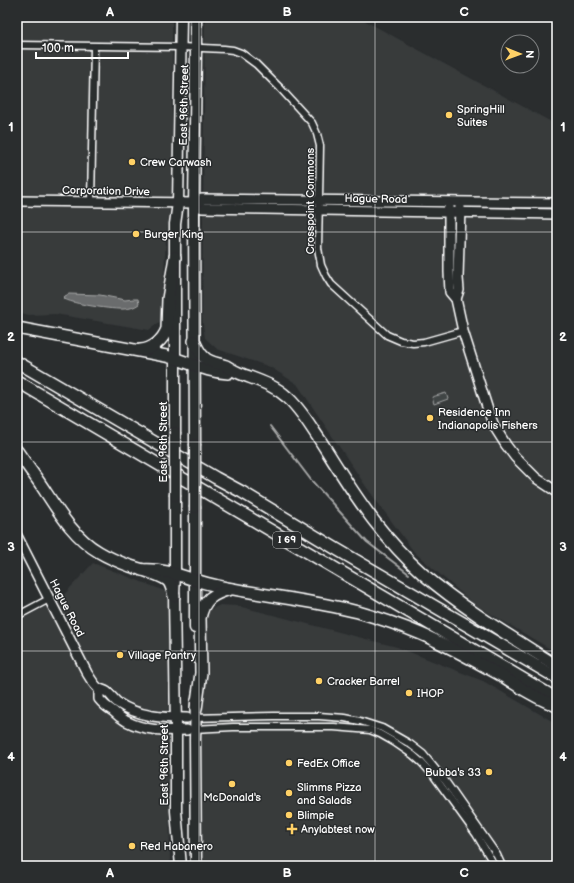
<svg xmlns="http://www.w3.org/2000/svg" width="574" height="883" font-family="'Balsamiq Sans',sans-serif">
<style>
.built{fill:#373a3b}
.green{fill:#414445;stroke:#a0a2a2}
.water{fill:#6a6c6d;stroke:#a6a7a7}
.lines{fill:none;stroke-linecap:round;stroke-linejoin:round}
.stream{stroke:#a6a7a7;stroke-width:2}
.street-casing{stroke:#fff;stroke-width:9}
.secondary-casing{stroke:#fff;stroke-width:12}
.primary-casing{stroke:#fff;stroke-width:13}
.highway-casing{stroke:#fff;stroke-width:14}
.street{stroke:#2a2d2e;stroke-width:6}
.secondary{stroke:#2a2d2e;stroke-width:9}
.primary{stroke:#2a2d2e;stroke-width:10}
.highway{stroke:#2a2d2e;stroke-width:11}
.primary-bridge-casing{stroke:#fff;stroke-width:13;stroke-linecap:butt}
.primary-bridge{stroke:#2a2d2e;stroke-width:10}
.grid{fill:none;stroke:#fff;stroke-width:1;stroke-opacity:0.55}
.poi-dot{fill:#ffd166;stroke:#2a2d2e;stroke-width:1.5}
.labels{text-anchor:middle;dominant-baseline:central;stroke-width:3;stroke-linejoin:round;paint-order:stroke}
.shield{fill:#2a2d2e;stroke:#bfc0c0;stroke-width:1}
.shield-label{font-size:10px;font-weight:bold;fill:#fff}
.street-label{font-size:11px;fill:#fff;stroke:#2a2d2e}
.poi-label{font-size:11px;fill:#fff;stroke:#2a2d2e;text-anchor:start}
.neatline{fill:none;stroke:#fff;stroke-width:1.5}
.grid-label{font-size:13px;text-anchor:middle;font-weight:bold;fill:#fff}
</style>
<rect width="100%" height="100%" fill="#2a2d2e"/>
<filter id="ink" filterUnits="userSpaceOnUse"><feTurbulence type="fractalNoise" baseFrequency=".025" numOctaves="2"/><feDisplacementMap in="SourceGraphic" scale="8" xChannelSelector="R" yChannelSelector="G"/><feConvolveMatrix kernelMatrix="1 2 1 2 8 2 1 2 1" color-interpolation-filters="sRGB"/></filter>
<g filter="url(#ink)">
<g class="built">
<path d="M17 17H172V193L166 239 161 321 149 330 55 314 29 315 17 312Z"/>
<path d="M205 17H358L557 125V653L474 604 414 552 367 488 297 384 270 367 217 349 205 338 202 318Z"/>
<path d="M93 563 165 591 168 605 170 866H17V622L60 599Z"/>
<path d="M220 605 238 606 397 647 483 681 557 724V866H200V743L207 655 206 622 208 611Z"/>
</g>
<path class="green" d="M446 393 448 399 434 404 432 397Z"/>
<path class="water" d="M69 294 100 295 125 300 133 299H138L139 304C135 307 129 309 124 309 115 310 70 304 63 298L65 296Z"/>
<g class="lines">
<g class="stream">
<path d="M17 401 21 403"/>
<path d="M270 426 311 480 367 542 409 574"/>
</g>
<g class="street-casing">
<g id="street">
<path d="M17 45 181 47 224 49 233 50 241 53 256 64 280 88 312 123 317 134 320 146 318 248 321 265 326 276 331 284 387 335 401 341 413 343 424 342 463 331"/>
<path d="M91 202 94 47"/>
<path d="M17 616 49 599"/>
<path d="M193 718 274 716H319L345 718 360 721 382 728 410 744 423 754 446 782 497 855 502 866"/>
<path d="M193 729 233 727H334L370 730 380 734 394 742 413 755 421 762 434 776 476 834 495 866"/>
</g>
</g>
<g class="secondary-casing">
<g id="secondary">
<path d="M17 201 198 203 202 208 557 214"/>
<path d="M198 203 202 199 557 203"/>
<path d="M449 207V272L450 292 456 299 463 331 488 410 494 426 506 445 515 457 536 478 557 492"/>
<path d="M456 299 459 290 458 278 460 207"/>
<path d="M17 536 87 673C90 678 94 685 98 688 101 690 104 690 107 692 111 695 114 700 118 703 139 717 163 718 187 718"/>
<path d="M99 689V699C103 704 108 708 113 711 117 715 121 718 126 721 145 731 166 731 187 730"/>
</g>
</g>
<g class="primary-casing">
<g id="primary">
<path d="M175 432V224L178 203 181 17"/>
<path d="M195 444 194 208 196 48V17"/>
<path d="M175 496V574L174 596 176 730V811L181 866"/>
<path d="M195 508V628"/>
<path d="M196 866 195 739 196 702"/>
</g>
</g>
<g class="highway-casing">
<g id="highway">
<path d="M17 328 166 356C187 361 206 372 228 373"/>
<path d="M194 341C197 347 199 353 204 357 209 363 218 363 226 366 230 368 234 371 239 373 256 380 273 384 287 397 301 409 310 426 320 440 337 467 354 495 374 521 388 539 405 558 423 574 464 609 511 637 557 666"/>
<path d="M140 350C152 350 163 340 167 329L168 299 175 257"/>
<path d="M17 362 216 478 242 492 338 550 557 678"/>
<path d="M17 381 557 699"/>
<path d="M17 451C26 464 36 477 45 491 60 514 75 538 99 552 109 558 119 562 130 566 139 569 163 575 169 582 171 585 173 592 174 596"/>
<path d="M142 570C168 568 192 581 218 586 264 596 312 600 358 612 379 618 400 625 421 634 449 646 477 662 504 677 521 688 538 699 557 706"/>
<path d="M196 709 201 673 200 618C204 599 212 594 231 589"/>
</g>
</g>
<use href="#street" class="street"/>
<use href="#secondary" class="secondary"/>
<use href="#primary" class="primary"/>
<use href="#highway" class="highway"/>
<g class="primary-bridge-casing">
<g id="primary-bridge">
<path d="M175 432V496"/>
<path d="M195 444V508"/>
</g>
</g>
<use href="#primary-bridge" class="primary-bridge"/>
</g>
</g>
<path class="grid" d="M199 17V866M375 17V866M17 232H557M17 442H557M17 651H557"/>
<g class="poi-dot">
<circle cx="449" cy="115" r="4"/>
<circle cx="132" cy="162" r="4"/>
<circle cx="136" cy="234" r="4"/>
<circle cx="430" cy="418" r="4"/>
<circle cx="120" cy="655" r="4"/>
<circle cx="319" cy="681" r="4"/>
<circle cx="409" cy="693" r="4"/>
<circle cx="289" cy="763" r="4"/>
<circle cx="489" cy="772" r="4"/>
<circle cx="232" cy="784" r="4"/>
<circle cx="289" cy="793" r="4"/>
<circle cx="289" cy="815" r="4"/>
<path d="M290 823h4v4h4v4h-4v4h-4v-4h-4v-4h4z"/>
<circle cx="132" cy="846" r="4"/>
</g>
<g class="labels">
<rect class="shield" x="273" y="532" width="28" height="16" rx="3"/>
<g class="shield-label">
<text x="287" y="540">I 69</text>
</g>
<g class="street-label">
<text transform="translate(184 105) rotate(-89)">East 96th Street</text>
<text transform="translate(106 191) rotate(1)">Corporation Drive</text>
<text transform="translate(376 199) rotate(1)">Hague Road</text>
<text transform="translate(310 201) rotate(-90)">Crosspoint Commons</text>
<text transform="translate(163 442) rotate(-90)">East 96th Street</text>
<text transform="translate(67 608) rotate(63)">Hague Road</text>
<text transform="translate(164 765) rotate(-90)">East 96th Street</text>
</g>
<g class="poi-label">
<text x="457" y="109">SpringHill<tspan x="457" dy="13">Suites</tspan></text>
<text x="140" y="162">Crew Carwash</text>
<text x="144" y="234">Burger King</text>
<text x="438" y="412">Residence Inn<tspan x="438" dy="13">Indianapolis Fishers</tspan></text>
<text x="128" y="655">Village Pantry</text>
<text x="327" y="681">Cracker Barrel</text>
<text x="417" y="693">IHOP</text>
<text x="297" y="763">FedEx Office</text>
<text x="481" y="772" text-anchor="end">Bubba's 33</text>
<text x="297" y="787">Slimms Pizza<tspan x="297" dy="13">and Salads</tspan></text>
<text x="232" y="797" text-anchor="middle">McDonald's</text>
<text x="297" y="815">Blimpie</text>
<text x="301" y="829">Anylabtest now</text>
<text x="140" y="846">Red Habanero</text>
</g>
</g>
<rect width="574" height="883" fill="none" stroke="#2a2d2e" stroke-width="44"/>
<g transform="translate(520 54) rotate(91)"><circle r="19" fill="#2a2d2e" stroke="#7f8182"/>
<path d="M0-3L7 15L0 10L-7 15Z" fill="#ffd166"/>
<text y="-6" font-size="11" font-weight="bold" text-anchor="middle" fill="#ffffff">N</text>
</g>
<path d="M36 52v6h92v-6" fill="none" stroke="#ffffff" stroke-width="2"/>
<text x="42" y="52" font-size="12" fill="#ffffff" stroke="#2a2d2e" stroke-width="3" paint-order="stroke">100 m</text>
<rect x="22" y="22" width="530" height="839" class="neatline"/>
<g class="grid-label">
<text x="110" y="16">A</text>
<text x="287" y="16">B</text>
<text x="464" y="16">C</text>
<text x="11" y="131">1</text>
<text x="563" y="131">1</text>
<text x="11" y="341">2</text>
<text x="563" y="341">2</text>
<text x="11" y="551">3</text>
<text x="563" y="551">3</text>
<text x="11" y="761">4</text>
<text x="563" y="761">4</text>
<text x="110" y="877">A</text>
<text x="287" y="877">B</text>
<text x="464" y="877">C</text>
</g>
</svg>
